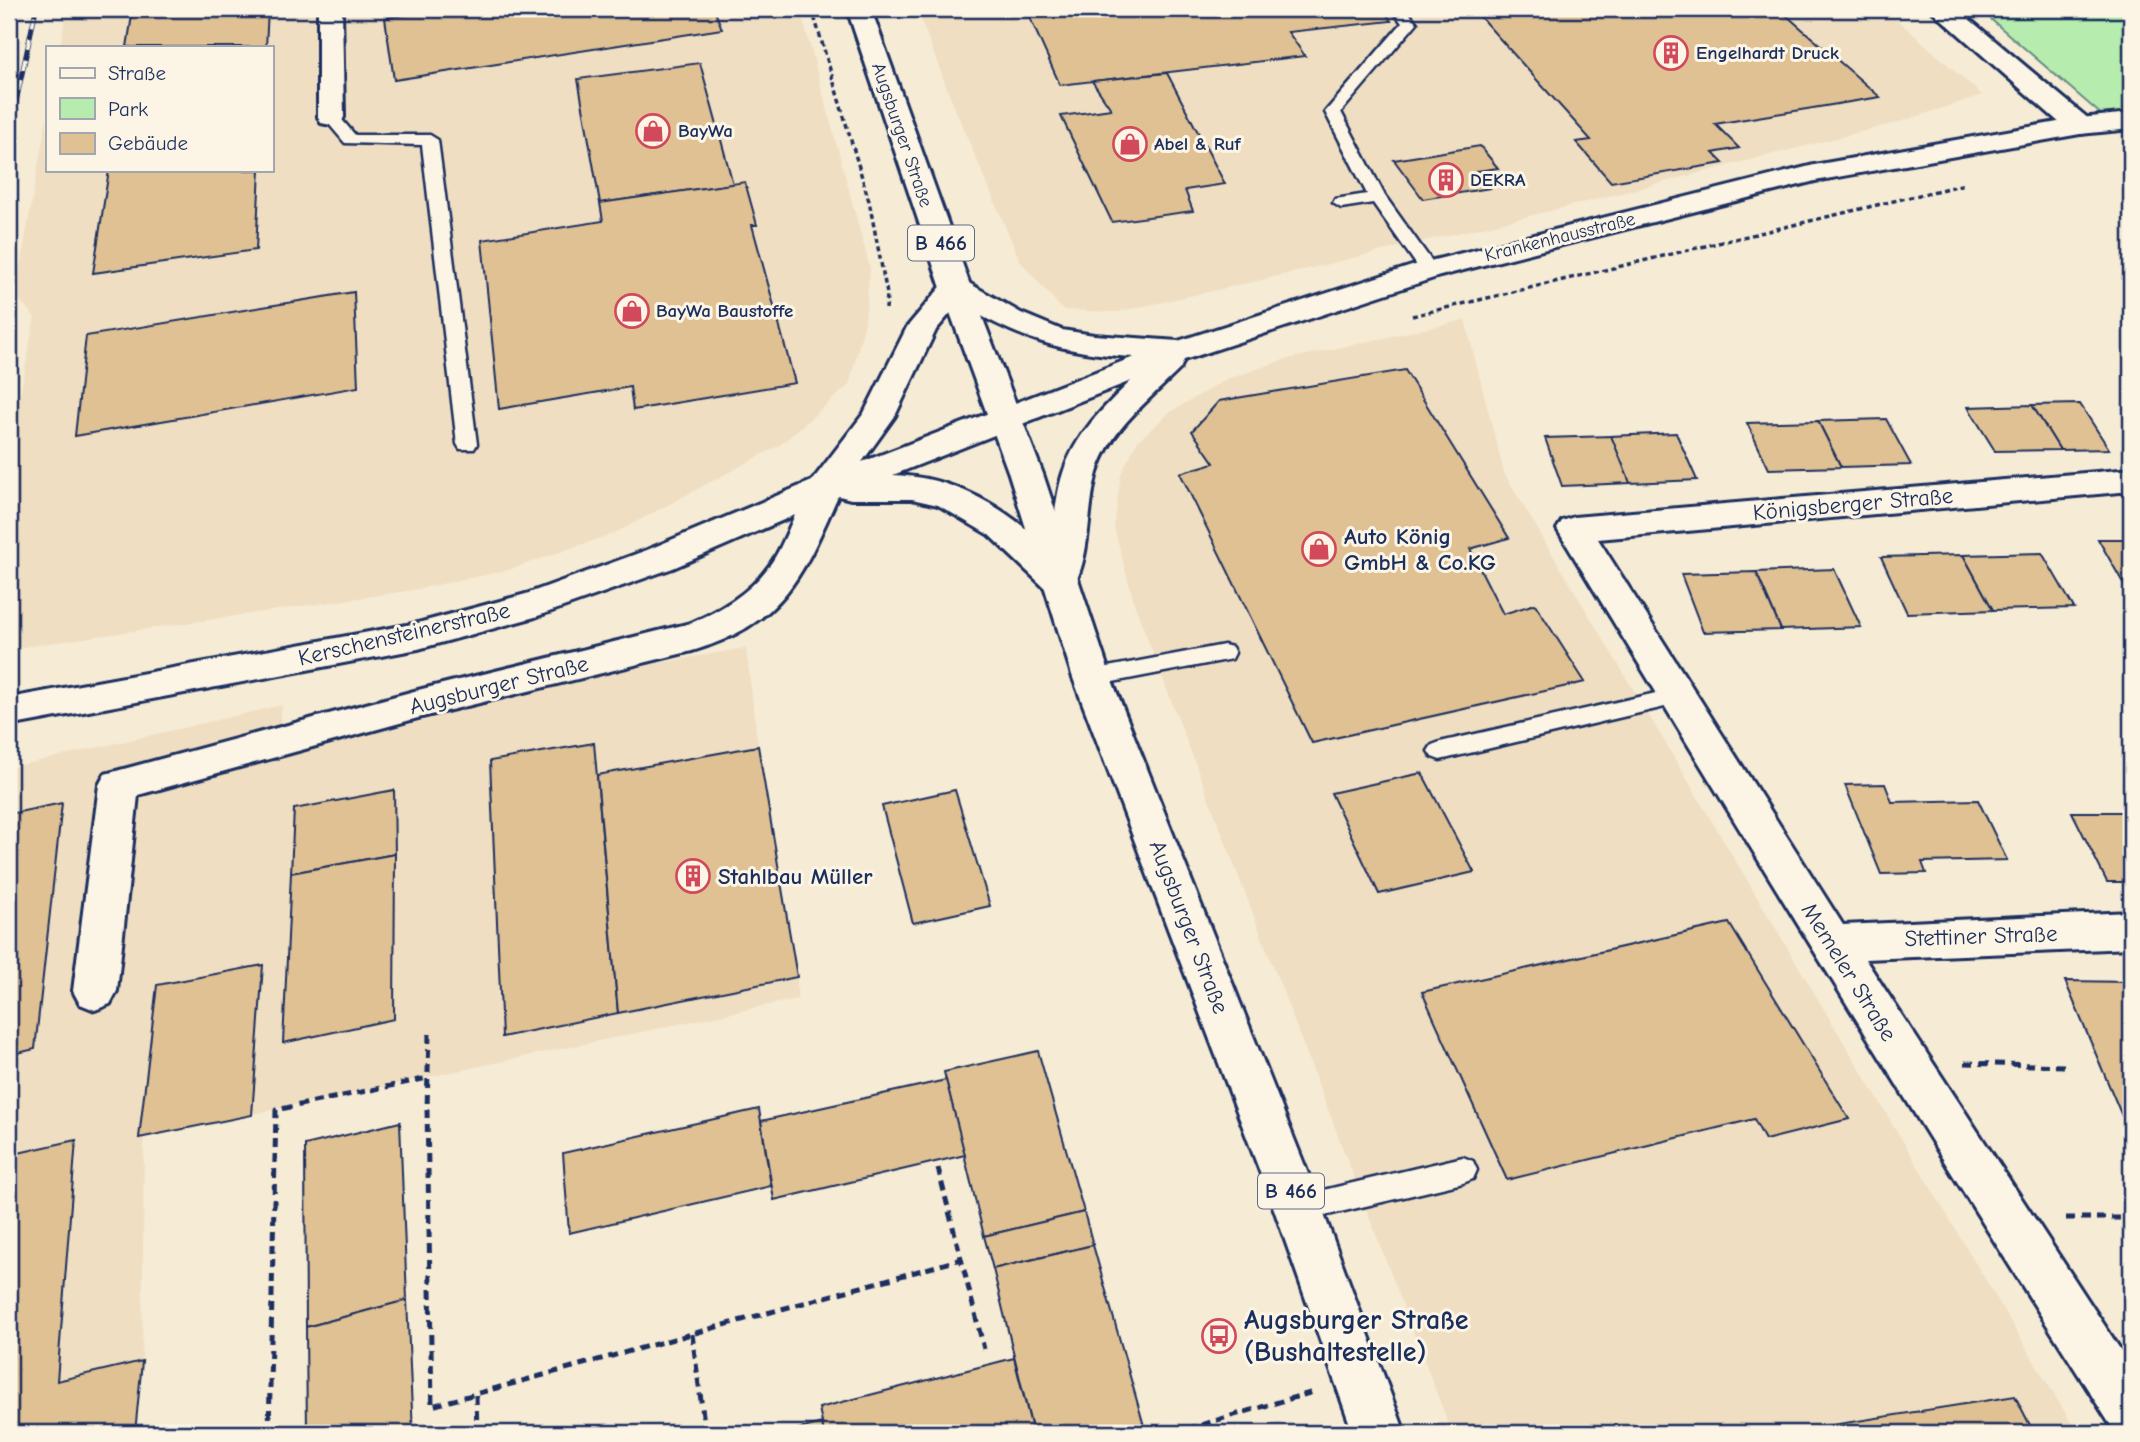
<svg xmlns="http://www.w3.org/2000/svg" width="2140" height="1442" font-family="'Comic Neue',sans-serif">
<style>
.built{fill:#efdec1}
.green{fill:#b6ecae;stroke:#688e86;stroke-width:2}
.building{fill:#e0c193;stroke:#1b2f5e;stroke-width:2}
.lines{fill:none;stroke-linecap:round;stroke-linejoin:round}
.lane-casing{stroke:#1b2f5e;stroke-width:5}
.street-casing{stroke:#1b2f5e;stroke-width:6}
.secondary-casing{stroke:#1b2f5e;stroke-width:6}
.primary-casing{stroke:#1b2f5e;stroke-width:6}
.path-far1{stroke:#1b2f5e;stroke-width:3.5;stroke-dasharray:5 3.5;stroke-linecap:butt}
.path{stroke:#1b2f5e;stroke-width:5;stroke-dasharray:9 6;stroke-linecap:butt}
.lane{fill:#fcf5e5;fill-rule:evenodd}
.street{fill:#fcf5e5;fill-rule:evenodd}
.secondary{fill:#fcf5e5;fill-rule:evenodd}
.primary{fill:#fcf5e5;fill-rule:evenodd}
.rail-casing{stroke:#1b2f5e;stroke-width:5}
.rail{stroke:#fcf5e5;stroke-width:3.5;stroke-dasharray:11;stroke-linecap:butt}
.labels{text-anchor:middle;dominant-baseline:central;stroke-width:6;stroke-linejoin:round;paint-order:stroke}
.far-poi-label{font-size:19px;font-weight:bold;fill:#1b2f5e;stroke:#fcf5e5;text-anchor:start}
.far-street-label{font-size:19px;fill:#1b2f5e;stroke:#fcf5e5}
.shield{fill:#fcf5e5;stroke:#5e6a86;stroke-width:2}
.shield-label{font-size:21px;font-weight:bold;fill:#1b2f5e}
.street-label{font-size:23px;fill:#1b2f5e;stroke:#fcf5e5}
.poi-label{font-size:23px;font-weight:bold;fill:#1b2f5e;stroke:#fcf5e5;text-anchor:start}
.near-poi-label{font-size:28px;font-weight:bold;fill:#1b2f5e;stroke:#fcf5e5;text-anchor:start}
</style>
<rect width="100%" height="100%" fill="#f6ebd5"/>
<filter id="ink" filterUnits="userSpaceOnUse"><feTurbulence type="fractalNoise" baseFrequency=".0143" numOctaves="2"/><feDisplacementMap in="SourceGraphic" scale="14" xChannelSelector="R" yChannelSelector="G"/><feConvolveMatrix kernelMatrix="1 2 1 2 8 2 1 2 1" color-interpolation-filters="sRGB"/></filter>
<g filter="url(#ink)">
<g class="built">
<path d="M67 9H800L870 268 865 322 849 385 780 445 615 533 508 570 413 590 9 649V453L35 317 15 295 47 118V170H271V47H60Z"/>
<path d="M917 9H1885L1982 95 1903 121 1562 208 1257 281 1117 312 1063 310 1020 261 953 104Z"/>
<path d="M1465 320 1504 473 2077 1433H1452L1135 606 1114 527 1121 474 1137 442 1169 413 1225 380 1284 360Z"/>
<path d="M746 648 758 746 797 977V999L144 1137 142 1361 135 1433H9V768L282 705 277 758 641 666Z"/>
</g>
<path class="green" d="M1979 9H2131V121L2111 123Z"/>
<g class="building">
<path d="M133 9H268L266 47H127Z"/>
<path d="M446 9H714L722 29 394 80 385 18Z"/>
<path d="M1026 9H1383L1391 21 1288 32 1305 56 1060 85Z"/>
<path d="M1473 9H1779L1880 97 1715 124 1739 148 1713 153 1723 163 1611 182 1576 142 1591 140Z"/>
<path d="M700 63 733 184 600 203 578 79Z"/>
<path d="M1167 73 1225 184 1185 190 1193 211 1112 222 1061 116 1111 109 1092 81Z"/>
<path d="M1480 146 1498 168 1477 171 1490 188 1423 199 1394 160Z"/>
<path d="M109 170H260L256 250 93 273Z"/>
<path d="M745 182 757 225H752L795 383 633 410 630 387 499 409 482 240 603 221 600 203Z"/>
<path d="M354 292 358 387 75 436 86 336Z"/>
<path d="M1405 370 1509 538 1470 549 1503 614 1535 604 1585 682 1312 743 1180 473 1214 463 1192 431 1219 401Z"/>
<path d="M2080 404 2109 449 2060 450 2032 405Z"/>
<path d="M2032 405 2060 450 1995 451 1968 407Z"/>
<path d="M1886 419 1911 465 1841 467 1818 421Z"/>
<path d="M1818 421 1841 467 1769 469 1747 423Z"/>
<path d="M1676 433 1697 480 1630 483 1611 436Z"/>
<path d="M1611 436 1630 483 1562 486 1545 438Z"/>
<path d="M2098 539H2131V595H2130Z"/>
<path d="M2042 553 2074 608 1993 610 1963 555Z"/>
<path d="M1963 555 1993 610 1907 613 1881 557Z"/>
<path d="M1834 569 1861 627 1781 630 1756 572Z"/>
<path d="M1756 572 1781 630 1703 632 1681 574Z"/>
<path d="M594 743 618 1013 502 1037 490 761Z"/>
<path d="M758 746 797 977 618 1013 597 775Z"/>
<path d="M1422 773 1474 872 1379 894 1331 793Z"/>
<path d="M1885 784 1892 802 1978 800 2007 860 1922 862 1926 873 1881 874 1845 785Z"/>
<path d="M394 790 395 854 291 873 294 809Z"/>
<path d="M955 790 990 906 913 923 882 806Z"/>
<path d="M62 803 35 1049 9 1055V814Z"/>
<path d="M2072 812H2131V882H2107Z"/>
<path d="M395 854 394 1019 283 1043 291 873Z"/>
<path d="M1729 923 1849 1119 1765 1140 1754 1119 1507 1180 1422 992Z"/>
<path d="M263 965 252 1115 139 1138 157 985Z"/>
<path d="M2065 981 2131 982V1128H2127Z"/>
<path d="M1038 1051 1084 1212 984 1236 944 1072Z"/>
<path d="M946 1080 965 1155 774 1200 761 1121Z"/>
<path d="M759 1109 771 1186 569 1233 563 1153Z"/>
<path d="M400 1122 407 1300 306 1327 305 1145Z"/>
<path d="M76 1140 57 1381 142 1361 135 1433H9V1155Z"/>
<path d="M1084 1212 1093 1245 993 1269 984 1236Z"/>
<path d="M1093 1245 1146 1433H1033L993 1269Z"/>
<path d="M407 1300 413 1433H307L306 1327Z"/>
<path d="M1014 1358 1033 1433H824L819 1408Z"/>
<path d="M2015 1396 2034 1433H1782Z"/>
<path d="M822 1423 824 1433H784Z"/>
</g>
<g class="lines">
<g class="lane-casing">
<g id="lane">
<path d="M1391 9H1406L1417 23 1341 112 1385 196 1438 270 1429 275 1423 274 1373 203 1341 208 1333 203 1335 199 1367 194 1325 112 1402 23Z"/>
<path d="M331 112 337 114 355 135H430L438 140 477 444 474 449H460L457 444 422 145 345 143 323 117Z"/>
<path d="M1224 645 1232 647 1235 653 1232 659 1092 686 1084 684 1081 678 1084 672 1092 670Z"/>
<path d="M1678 688 1686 690 1689 696 1686 702 1440 760 1432 757 1428 751 1432 745 1440 742Z"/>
<path d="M1463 1157 1473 1161 1477 1170 1473 1179 1463 1183 1298 1222 1288 1218 1284 1209 1288 1200 1298 1196Z"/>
</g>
</g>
<g class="street-casing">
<g id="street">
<path d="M318 9H342L344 117 341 123 331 125 321 123 318 117Z"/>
<path d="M1930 9H1957L2090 120 2094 126 2090 132 2080 134 2070 132Z"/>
<path d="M2131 469V491L1598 539 1843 925 2131 912V948L1865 959 2131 1366V1433L2113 1429C1923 1131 1740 831 1557 529L1562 521 1574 517Z"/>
<path d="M824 478 836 481 841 489C804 571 787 623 692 651L418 718 138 795 117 991 110 1004 95 1010 80 1004 73 991 99 785 105 774 418 690 691 623C730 606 762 585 781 546 792 524 799 501 812 481Z"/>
</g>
</g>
<g class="secondary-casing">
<path id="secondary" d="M2131 113V129L2080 134 1815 181 1440 276 1184 360 1180 369C1149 400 1109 430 1097 473 1086 510 1092 555 1072 589L1059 593 1046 589 989 535 938 505 912 499H851L839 496 673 568 535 617 418 649 9 726V698L418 623 526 594 647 550 812 481 864 413 907 327 945 282 956 279 967 282 1021 313 1062 330 1094 335 1178 341 1418 264 1814 165 2080 118ZM959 303C1018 339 1066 354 1134 357L862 462 895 416 936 330ZM1131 381C1103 408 1075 435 1063 473 1055 497 1055 524 1049 549 1005 507 955 477 893 475Z"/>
</g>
<g class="primary-casing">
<path id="primary" d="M847 9H871L971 288 1043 474 1111 678 1322 1209 1405 1433H1353L1274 1209 1073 678 1009 474 941 288Z"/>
</g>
<g class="path-far1">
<path d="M812 9 869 201 887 294 886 309"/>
<path d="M1412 316 1965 184"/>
</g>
<g class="path">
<path d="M429 1034 427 1109 432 1406 962 1259"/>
<path d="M1965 1063 2065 1066"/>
<path d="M938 1168 984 1349"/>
<path d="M2066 1218H2131"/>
<path d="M692 1334 705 1430"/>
<path d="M476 1395 477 1433"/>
<path d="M269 1433 276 1110 428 1078"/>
<path d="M1173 1433 1313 1392"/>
</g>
<use href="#lane" class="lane"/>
<use href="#street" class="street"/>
<use href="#secondary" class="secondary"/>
<use href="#primary" class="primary"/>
<g class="rail-casing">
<path id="rail" d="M9 134 36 9"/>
</g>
<use href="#rail" class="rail"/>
</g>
</g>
<defs>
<g id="building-ring" transform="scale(1.75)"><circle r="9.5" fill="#fcf5e5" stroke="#d1495b" stroke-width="1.5"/><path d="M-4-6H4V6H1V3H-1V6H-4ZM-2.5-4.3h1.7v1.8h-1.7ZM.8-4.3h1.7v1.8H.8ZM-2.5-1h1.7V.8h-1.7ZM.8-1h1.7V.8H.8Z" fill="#d1495b"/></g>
<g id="shop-ring" transform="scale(1.75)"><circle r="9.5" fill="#fcf5e5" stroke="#d1495b" stroke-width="1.5"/><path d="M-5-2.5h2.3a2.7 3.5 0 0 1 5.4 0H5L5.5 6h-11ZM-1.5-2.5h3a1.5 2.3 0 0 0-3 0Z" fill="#d1495b"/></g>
<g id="bus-ring" transform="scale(1.75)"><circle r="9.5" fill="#fcf5e5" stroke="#d1495b" stroke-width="1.5"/><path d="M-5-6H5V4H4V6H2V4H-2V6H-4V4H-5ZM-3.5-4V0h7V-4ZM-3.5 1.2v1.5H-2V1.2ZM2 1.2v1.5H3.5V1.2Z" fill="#d1495b"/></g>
</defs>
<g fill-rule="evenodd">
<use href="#building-ring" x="1671" y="53"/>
<use href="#shop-ring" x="653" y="131"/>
<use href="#shop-ring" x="1130" y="144"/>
<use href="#building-ring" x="1446" y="180"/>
<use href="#shop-ring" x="632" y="311"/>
<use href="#shop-ring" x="1319" y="549"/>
<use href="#building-ring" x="693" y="876"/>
<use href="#bus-ring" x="1219" y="1336"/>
</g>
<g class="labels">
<g class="far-poi-label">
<text x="1696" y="53">Engelhardt Druck</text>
<text x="678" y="131">BayWa</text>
<text x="1154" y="144">Abel &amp; Ruf</text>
<text x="1470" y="180">DEKRA</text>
<text x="656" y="311">BayWa Baustoffe</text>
</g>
<g class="far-street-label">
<text transform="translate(902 135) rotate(71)">Augsburger Straße</text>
<text transform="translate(1560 237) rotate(-14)">Krankenhausstraße</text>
</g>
<g class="shield">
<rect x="908" y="225.5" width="66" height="35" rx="5"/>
<rect x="1258" y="1173.5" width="66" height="35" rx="5"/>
</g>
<g class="shield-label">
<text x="941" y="243">B 466</text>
<text x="1291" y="1191">B 466</text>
</g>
<g class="street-label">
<text transform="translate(1853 504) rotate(-5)">Königsberger Straße</text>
<text transform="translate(404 634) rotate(-13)">Kerschensteinerstraße</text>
<text transform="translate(499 685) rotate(-14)">Augsburger Straße</text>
<text transform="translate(1189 927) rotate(69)">Augsburger Straße</text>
<text transform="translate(1981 936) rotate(-2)">Stettiner Straße</text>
<text transform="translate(1849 972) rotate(58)">Memeler Straße</text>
</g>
<g class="poi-label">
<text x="1344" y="536">Auto König<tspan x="1344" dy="26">GmbH &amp; Co.KG</tspan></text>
<text x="718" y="876">Stahlbau Müller</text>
</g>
<g class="near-poi-label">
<text x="1244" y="1320">Augsburger Straße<tspan x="1244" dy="32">(Bushaltestelle)</tspan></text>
</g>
</g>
<rect width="2140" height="1442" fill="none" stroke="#fcf5e5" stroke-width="35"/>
<rect x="18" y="18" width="2105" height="1407" fill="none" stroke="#1b2f5e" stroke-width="2.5" filter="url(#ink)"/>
<rect x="46" y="46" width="228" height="126" fill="#fcf5e5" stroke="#a2a6af" stroke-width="2"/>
<rect x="60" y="68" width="35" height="10" fill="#fcf5e5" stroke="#a2a6af" stroke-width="2"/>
<text x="108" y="80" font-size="21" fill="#1b2f5e">Straße</text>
<rect x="60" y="98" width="35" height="21" fill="#b6ecae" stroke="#a2a6af" stroke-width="2"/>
<text x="108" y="116" font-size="21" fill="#1b2f5e">Park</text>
<rect x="60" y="133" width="35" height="21" fill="#e0c193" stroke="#a2a6af" stroke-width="2"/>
<text x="108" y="150" font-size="21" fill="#1b2f5e">Gebäude</text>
</svg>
